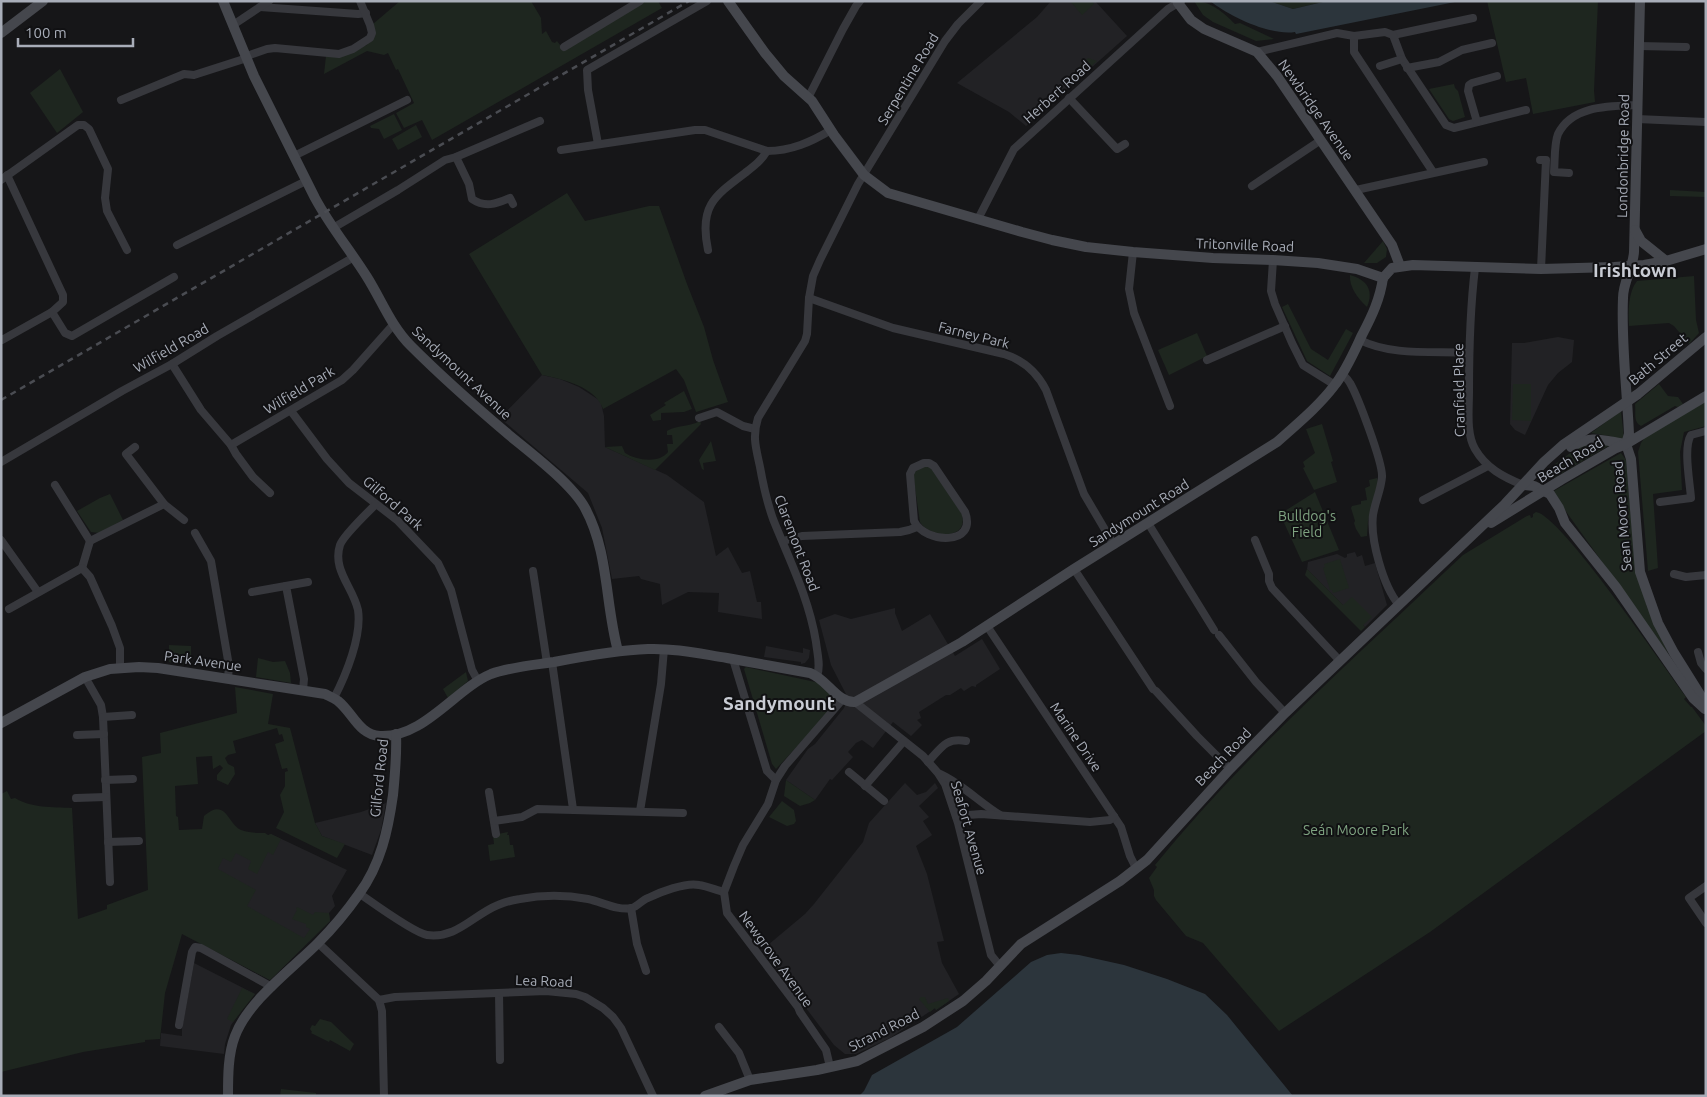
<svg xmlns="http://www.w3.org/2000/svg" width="1707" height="1097" font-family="Ubuntu,sans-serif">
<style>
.built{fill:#222225}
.green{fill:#1e261f}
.water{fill:#2c353c}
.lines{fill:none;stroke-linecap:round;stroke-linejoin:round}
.street{stroke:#37383d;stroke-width:8}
.secondary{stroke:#45474d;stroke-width:10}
.rail{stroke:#4a4c52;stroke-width:2.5;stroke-dasharray:6 5;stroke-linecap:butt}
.labels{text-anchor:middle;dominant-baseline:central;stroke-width:4;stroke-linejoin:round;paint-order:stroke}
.street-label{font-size:14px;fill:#a8adb8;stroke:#111113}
.park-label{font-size:14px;fill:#7fa381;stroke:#111113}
.district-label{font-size:19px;font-weight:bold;fill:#c9ccd4;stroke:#111113}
</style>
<rect width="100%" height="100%" fill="#161618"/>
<g class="built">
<path d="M1051 1H1095L1127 36 1026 126 1009 112 957 83 1037 17Z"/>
<path d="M1558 337 1574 340 1572 362 1558 373 1548 385 1525 435 1515 430 1510 424 1512 343H1524Z"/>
<path d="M542 375 560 379 579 387 599 400 601 403 604 416 605 447 667 475 704 502 716 556 728 547 742 573 750 571 757 602H761L762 619 718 612 719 593 688 592 662 605 660 584 641 579 639 576 612 579 602 528 588 493 500 418Z"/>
<path d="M1355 552 1357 557 1362 555 1365 566 1375 563 1387 605 1365 627 1307 569 1308 562 1337 554 1345 558 1347 557V554Z"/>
<path d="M895 608V613L902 631 930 614 955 656 982 639 1000 669 976 685V687L972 686 964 691 961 688 950 695H946L919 712 921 718 917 720 922 725 911 736 893 722 873 748 862 740 856 743 848 752 853 757 832 780 830 779 815 800 786 780 808 749 815 744 844 708 848 698 831 665 819 620 835 614 851 619Z"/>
<path d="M766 646 803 653V648L810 650 809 658 805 663 801 664V662L764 657Z"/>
<path d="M905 783 917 795 926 792 935 783 938 788 919 806 929 817 923 821 932 835 916 846 927 874 944 941 937 942 942 963 959 994 936 1010 935 1008 890 1038 856 1054H845L834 1045 762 950 805 914 814 904 863 842 869 823Z"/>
<path d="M386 803 381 830 372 855 322 836 315 823 361 812Z"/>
<path d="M271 834 347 870 332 896 335 906 329 913 330 921 270 980 178 931 164 882Z"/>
<path d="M194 963 255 994 244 1007 231 1025 225 1044 224 1054 160 1046 161 1033 182 1036V1029Z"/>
</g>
<g class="green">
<path d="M400 1H531L541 18 542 34 546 31 552 42 555 43 557 41 564 50 646 1H658L662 8 432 140 422 120 404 128 396 113 414 103 398 69 396 70 388 53 384 55 367 51 324 74 326 56 367 45 373 24Z"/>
<path d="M1070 1H1092L1094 4 1082 15Z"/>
<path d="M1194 1C1211 1 1224 13 1235 24L1240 23 1274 39 1256 41 1213 22 1203 15Z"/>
<path d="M1269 1H1327L1293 9Z"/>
<path d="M1487 1H1598L1594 91 1595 102 1533 114 1526 78 1506 82Z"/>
<path d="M1088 58 1097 61 1077 80 1078 68Z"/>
<path d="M60 69 83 112 57 133 30 93Z"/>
<path d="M1454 84 1455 88 1458 91 1465 117 1453 121 1449 119 1429 89Z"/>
<path d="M394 114 402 130 384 139 379 129 371 128 370 126Z"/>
<path d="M416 125 422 137 398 150 392 139Z"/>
<path d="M1670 190 1706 192V197L1670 196Z"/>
<path d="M567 193 585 221 649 206H659L687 284 704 327 713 360 728 402 696 412 684 380 676 369 603 409C596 387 563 379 542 375L469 254Z"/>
<path d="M1383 241 1387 249 1386 257 1377 263H1364Z"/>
<path d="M1350 275C1367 280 1374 290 1367 307 1358 299 1349 287 1350 275Z"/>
<path d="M1694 276 1696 320 1699 333 1689 344 1674 326 1669 323 1629 326C1628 312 1628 292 1637 281Z"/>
<path d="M1288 304 1311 349 1328 360 1346 329 1353 333 1330 376 1307 361 1282 307Z"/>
<path d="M1197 333 1207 356 1169 375 1158 350Z"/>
<path d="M1513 384H1531V421L1512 420Z"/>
<path d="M1659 384 1668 396 1678 397 1683 404 1678 407 1675 406 1641 426C1633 422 1636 413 1635 404Z"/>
<path d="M684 391 692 409 684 412 661 413V420L653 421 650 415 666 405 664 403Z"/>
<path d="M1706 401V426L1684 432 1680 452 1682 490 1653 494 1658 568 1648 571 1638 452 1641 443 1647 434Z"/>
<path d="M1621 411 1624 438 1621 440 1610 436 1591 433Z"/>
<path d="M700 421 701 424 655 470 605 447 622 446 625 453C636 460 659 464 668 452L667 444H673L672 435H667V431C677 425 689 427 700 421Z"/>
<path d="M1322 424 1333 461 1331 462 1337 482 1314 490 1303 468 1305 467 1303 462 1315 453 1306 429Z"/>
<path d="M711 441 716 461 703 463 704 470 702 469 699 460Z"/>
<path d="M1594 443 1610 445 1554 478H1549L1548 469 1580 446Z"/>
<path d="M1621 453 1626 460 1635 561 1647 607 1669 655 1552 492Z"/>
<path d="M926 466 931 468 962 514C969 542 928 537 920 522L913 474 920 468Z"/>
<path d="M1377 478 1378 482 1368 521 1367 536 1361 537 1356 529 1354 523 1355 521 1351 508 1352 506 1361 504V501L1367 500 1365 488 1370 486 1369 480Z"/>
<path d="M1315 492 1339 550 1302 562 1280 514Z"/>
<path d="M110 494 123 520 99 533 91 532 77 511 100 498Z"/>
<path d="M1536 512C1560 514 1666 670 1686 697L1684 699 1691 707H1692L1706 726V731L1430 932 1279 1031 1203 943 1186 936 1156 900 1154 896V890L1149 878 1157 867 1155 865C1242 758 1346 666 1446 571L1463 555 1527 516 1530 515 1531 518 1533 517V514Z"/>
<path d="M1340 559 1349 588 1333 593 1332 590H1330L1323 568 1325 567 1324 564Z"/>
<path d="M1307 569 1343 605 1352 597 1372 617 1363 625 1365 627 1361 631 1305 575Z"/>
<path d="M169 645 191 646V666L169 662Z"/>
<path d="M258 658 273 662 285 661 290 673 291 683 256 677Z"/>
<path d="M746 667 820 683 831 694 834 707 776 769 772 764 744 669Z"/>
<path d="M466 672 468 681 448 698 443 689Z"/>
<path d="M235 687 273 694 268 724 290 728 315 823 322 836 345 844 337 858 276 828 284 812 280 795 285 786V772L288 771 287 768 282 769 275 744 284 741 282 734 279 735 277 728 233 741 236 753 228 755 225 758 228 764 234 767 235 774 228 785 217 780V775L223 768 220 765 213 769 212 756 196 757 198 784 175 786 176 816 178 817 179 830 202 829 204 816C226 797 227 823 241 830 250 833 256 833 265 833L268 835 271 834 281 839 273 855 268 852 257 874 248 869 251 861 236 853 231 862 223 858 218 869 256 890 247 906 304 938 310 929 306 927V924L292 919 297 910 296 909 297 907 313 915 315 912 329 913 330 921 270 980 182 934 165 993 160 1039 145 1040V1042L83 1052 1 1072V794L7 791 11 799 15 798C31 808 53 807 72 808L78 919 107 909V905L148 890 142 757 161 753 160 733 237 713Z"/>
<path d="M786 780 815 800 810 803 800 806 784 796Z"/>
<path d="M782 801 794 810 796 821 794 824 787 826 769 817Z"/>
<path d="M508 832 507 835H509L510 845H513L515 857 490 861 488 845 494 844 493 835Z"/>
<path d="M242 988 255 994 233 1022 227 1019Z"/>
<path d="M921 997H925L928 1004 948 998 949 1001 936 1010 935 1008 930 1012 919 999Z"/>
<path d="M320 1019 331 1022 354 1044 350 1051 330 1040 329 1042 311 1033 312 1032 310 1029 312 1025 315 1026Z"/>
<path d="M281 1089 316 1093V1096H280Z"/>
</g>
<g class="water">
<path d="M1210 1H1269L1293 9 1327 1H1460L1296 34 1295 32C1270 36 1229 16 1210 1Z"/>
<path d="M1061 953 1079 955 1124 965 1167 979 1205 994 1227 1015 1293 1096H859L864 1091 872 1075 957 1027 1031 962 1047 955Z"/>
</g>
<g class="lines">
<g class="street">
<path d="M260 7 358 14 366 13"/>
<path d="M233 25 269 1"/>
<path d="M1393 35 1473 18"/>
<path d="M1354 36V52L1433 172"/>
<path d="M1639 46 1686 47"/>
<path d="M564 47 640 1"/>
<path d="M1257 52 1337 33 1354 36 1385 32 1393 35 1402 59 1446 125 1454 128 1526 110"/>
<path d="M247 56 267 49 275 48 339 54 353 49 370 38 372 33 370 25 360 1"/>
<path d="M1380 66 1402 59"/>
<path d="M1407 68 1439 62 1462 50 1492 43"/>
<path d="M808 98 843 29 856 6 860 1"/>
<path d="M1069 98 1117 149 1125 144"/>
<path d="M121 100 184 74 194 75 247 58"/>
<path d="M1637 119 1706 122"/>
<path d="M1477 122 1468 91 1469 85 1472 83 1497 76"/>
<path d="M598 144 588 90 587 70 707 1"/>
<path d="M561 150 695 130H705L767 151C791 151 811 142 831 130"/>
<path d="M294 156 407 100"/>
<path d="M456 157 469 184 472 199C485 208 496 204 510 198L513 204"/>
<path d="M1540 160H1546L1541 269"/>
<path d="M1569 173 1554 172C1555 160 1554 144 1558 134 1572 105 1610 106 1638 105"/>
<path d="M1 180 78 125H84L89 129 108 169 105 198 107 211 127 250"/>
<path d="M1252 186 1321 140"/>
<path d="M1356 190 1484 162"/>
<path d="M978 219 1014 149 1168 9 1178 3"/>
<path d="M333 228 398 190 445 160 456 157 540 121"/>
<path d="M177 245 306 181"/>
<path d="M708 250C699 207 713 197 745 173 754 166 761 161 767 151"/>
<path d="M1133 252 1129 289 1134 313 1170 406"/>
<path d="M1273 260 1271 291 1275 304 1292 343 1303 365 1335 385"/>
<path d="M1475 268C1470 309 1469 350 1469 392 1469 410 1466 433 1475 449 1486 468 1503 477 1523 485"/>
<path d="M809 298 893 328 1004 354C1023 360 1037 372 1046 390L1084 494 1114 545"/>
<path d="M52 312 65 333 72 336 174 277"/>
<path d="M1 339 2 340 52 312 63 302V295L7 175"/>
<path d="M1360 340C1391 356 1435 351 1469 353"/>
<path d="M1207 360 1285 326"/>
<path d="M172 364 201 410 231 445 236 454 253 477 270 493"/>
<path d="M1342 374C1345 377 1348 379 1350 383 1358 397 1383 463 1382 477 1381 490 1375 502 1373 515 1370 539 1383 586 1399 605"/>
<path d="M291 411 327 459 349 483 397 520 438 563 451 590 472 670 478 681"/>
<path d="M699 418 717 412 743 426 755 429"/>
<path d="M231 445 342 380 353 370 393 325"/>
<path d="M1 462 122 391 172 364 217 336 354 257"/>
<path d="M924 463H929L934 466 965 512C978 546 925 544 914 521L910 474 913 468Z"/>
<path d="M55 485 90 541"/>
<path d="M1423 500 1488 466"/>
<path d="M1660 502 1691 498C1690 483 1683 447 1691 435L1706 431"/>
<path d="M164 504 184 520"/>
<path d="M1148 523 1214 630"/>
<path d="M195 533 211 561 229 666 228 678"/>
<path d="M1 540 38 592"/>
<path d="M1255 540 1269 574V581L1272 588 1340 661"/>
<path d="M783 541 802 536 900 532 909 530 917 527"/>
<path d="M82 568 90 541 164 504 126 454 135 447"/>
<path d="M1074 569 1153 689"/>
<path d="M533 571 547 663"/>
<path d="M1674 574 1686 577 1706 575"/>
<path d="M286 586 304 679 303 690"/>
<path d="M252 592 308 582"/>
<path d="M9 609 82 568 90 577 112 626 120 648V669"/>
<path d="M987 626 1121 827 1130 856 1136 868"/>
<path d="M1219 635 1256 682 1285 713"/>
<path d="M1698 652 1701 663 1706 669"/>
<path d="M733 659 767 771 776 780"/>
<path d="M552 662 573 809"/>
<path d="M817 676C821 666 817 652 816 642 809 598 789 559 773 519 767 502 763 484 760 467 756 448 752 437 758 418L805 341 807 334 809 298 813 276 820 260 858 184 945 41 958 24 981 1"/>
<path d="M85 677 101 705 103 717 110 882"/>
<path d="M1156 691 1197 736 1230 769"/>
<path d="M334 698C346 675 362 636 358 610 353 587 332 570 340 545 343 536 367 513 375 505"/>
<path d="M855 702 923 756 938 773 945 784 958 823 991 955 1000 966"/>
<path d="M103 717 132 715"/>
<path d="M77 735 104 734"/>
<path d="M928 762C941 748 946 737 966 741"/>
<path d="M849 772 884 801"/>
<path d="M940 774C962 784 979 802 1000 815"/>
<path d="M105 780 133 779"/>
<path d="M865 786 904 741"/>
<path d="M489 792 496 834"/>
<path d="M76 798 106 797"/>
<path d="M640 811 661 684 664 649"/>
<path d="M956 816 981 814 1090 822 1110 820 1114 816"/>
<path d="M494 821 522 817 537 809 683 813"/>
<path d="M108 842 139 841"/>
<path d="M1706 886 1689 898 1706 923"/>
<path d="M360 894C373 903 414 933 427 935 457 939 473 915 498 905 505 902 513 900 520 899 541 895 567 895 588 899 602 902 618 911 632 908 638 906 642 900 648 898 660 892 686 882 699 885 707 886 716 890 724 892"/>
<path d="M631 908 637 944 646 971"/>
<path d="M318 943 379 1000 382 1011 384 1096"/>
<path d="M499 993 500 1060"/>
<path d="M379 1000 395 997 546 991 576 994 585 997 603 1008 613 1017 621 1028 653 1096"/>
<path d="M179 1025 192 952 195 947 201 948 272 987"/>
<path d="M719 1027 739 1053 750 1080"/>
<path d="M830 1067 826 1050 800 1012 798 1007 727 913 724 892 734 866 743 845 768 804 776 780 785 766 843 699"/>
</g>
<g class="secondary">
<path d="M223 1 254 76 315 198C330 226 350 250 367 277 382 301 391 326 411 346 442 377 476 407 509 435 531 453 572 484 585 508 609 552 605 604 618 651"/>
<path d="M728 1 765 53 784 76 812 101 834 135 864 175 888 193 1022 232 1052 240 1086 247 1133 252 1213 258 1273 260 1318 263 1357 269 1383 278"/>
<path d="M1180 1 1178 3 1191 20 1204 29 1257 52 1277 76 1392 245 1400 266"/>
<path d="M1640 1 1634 252C1633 268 1623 282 1623 298 1621 343 1627 389 1629 434L1626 444 1631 459 1640 572 1658 623 1674 653 1706 704"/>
<path d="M1 33 43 1"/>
<path d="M1635 230 1641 241 1666 261"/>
<path d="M1383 278 1392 268 1413 265 1541 269 1614 267 1644 265 1666 261 1706 249"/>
<path d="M1571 447C1591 434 1605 441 1626 444"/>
<path d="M1523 485 1534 486 1550 494 1559 508 1565 523 1616 587 1693 698 1705 709"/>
<path d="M1491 523 1561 480 1616 448 1626 444 1706 396"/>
<path d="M1 723 85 677 110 669 139 667 158 668 325 694C329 696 334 698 338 701 353 713 359 735 380 736 424 738 455 689 491 674 510 667 534 665 554 662 585 656 617 650 648 649 675 648 701 654 727 658 755 663 782 668 810 673 827 679 837 703 855 702L962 642 1074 569 1277 442C1297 424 1318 407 1334 386 1346 371 1354 352 1362 335 1372 316 1380 299 1383 278"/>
<path d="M228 1096C228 1076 228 1054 235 1036 248 1001 292 969 318 943 333 928 347 911 359 894 381 864 388 830 393 795 395 774 397 755 396 734"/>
<path d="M705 1096 750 1080 817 1070 857 1061 923 1027 963 1001 986 981 1021 944 1120 881 1147 860 1230 769 1285 713 1505 504 1544 462 1563 445 1638 394 1706 337"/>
</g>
<path class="rail" d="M1 400 689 1"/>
</g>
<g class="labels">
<g class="street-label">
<text transform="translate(908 79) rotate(-59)">Serpentine Road</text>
<text transform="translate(1057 92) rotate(-42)">Herbert Road</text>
<text transform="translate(1316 110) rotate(55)">Newbridge Avenue</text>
<text transform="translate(1623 156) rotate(-89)">Londonbridge Road</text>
<text transform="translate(1245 245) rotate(2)">Tritonville Road</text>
<text transform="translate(974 335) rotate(14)">Farney Park</text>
<text transform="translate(171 348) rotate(-30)">Wilfield Road</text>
<text transform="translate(1658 359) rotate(-40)">Bath Street</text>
<text transform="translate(462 373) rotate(43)">Sandymount Avenue</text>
<text transform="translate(299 390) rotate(-31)">Wilfield Park</text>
<text transform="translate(1459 390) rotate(-91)">Cranfield Place</text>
<text transform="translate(1570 460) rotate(-31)">Beach Road</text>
<text transform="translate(393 503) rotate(41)">Gilford Park</text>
<text transform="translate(1139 513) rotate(-32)">Sandymount Road</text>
<text transform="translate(1622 516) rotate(-95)">Sean Moore Road</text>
<text transform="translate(797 543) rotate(69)">Claremont Road</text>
<text transform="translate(203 661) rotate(8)">Park Avenue</text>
<text transform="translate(1076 737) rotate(56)">Marine Drive</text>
<text transform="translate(1223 757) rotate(-46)">Beach Road</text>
<text transform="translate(379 778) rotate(-84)">Gilford Road</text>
<text transform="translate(969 828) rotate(74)">Seafort Avenue</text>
<text transform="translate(776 959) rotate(54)">Newgrove Avenue</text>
<text transform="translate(544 981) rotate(2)">Lea Road</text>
<text transform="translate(884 1030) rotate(-27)">Strand Road</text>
</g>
<g class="park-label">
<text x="1307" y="516">Bulldog's<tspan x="1307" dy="16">Field</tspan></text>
<text x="1356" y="830">Seán Moore Park</text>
</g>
<g class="district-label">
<text x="1635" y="270">Irishtown</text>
<text x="779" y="703">Sandymount</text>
</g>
</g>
<rect width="1707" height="1097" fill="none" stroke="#a8adb8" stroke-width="5"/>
<path d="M18 38v8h115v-8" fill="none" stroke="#a8adb8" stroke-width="2.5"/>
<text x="25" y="38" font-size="15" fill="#a8adb8" stroke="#111113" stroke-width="4" paint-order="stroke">100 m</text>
</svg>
